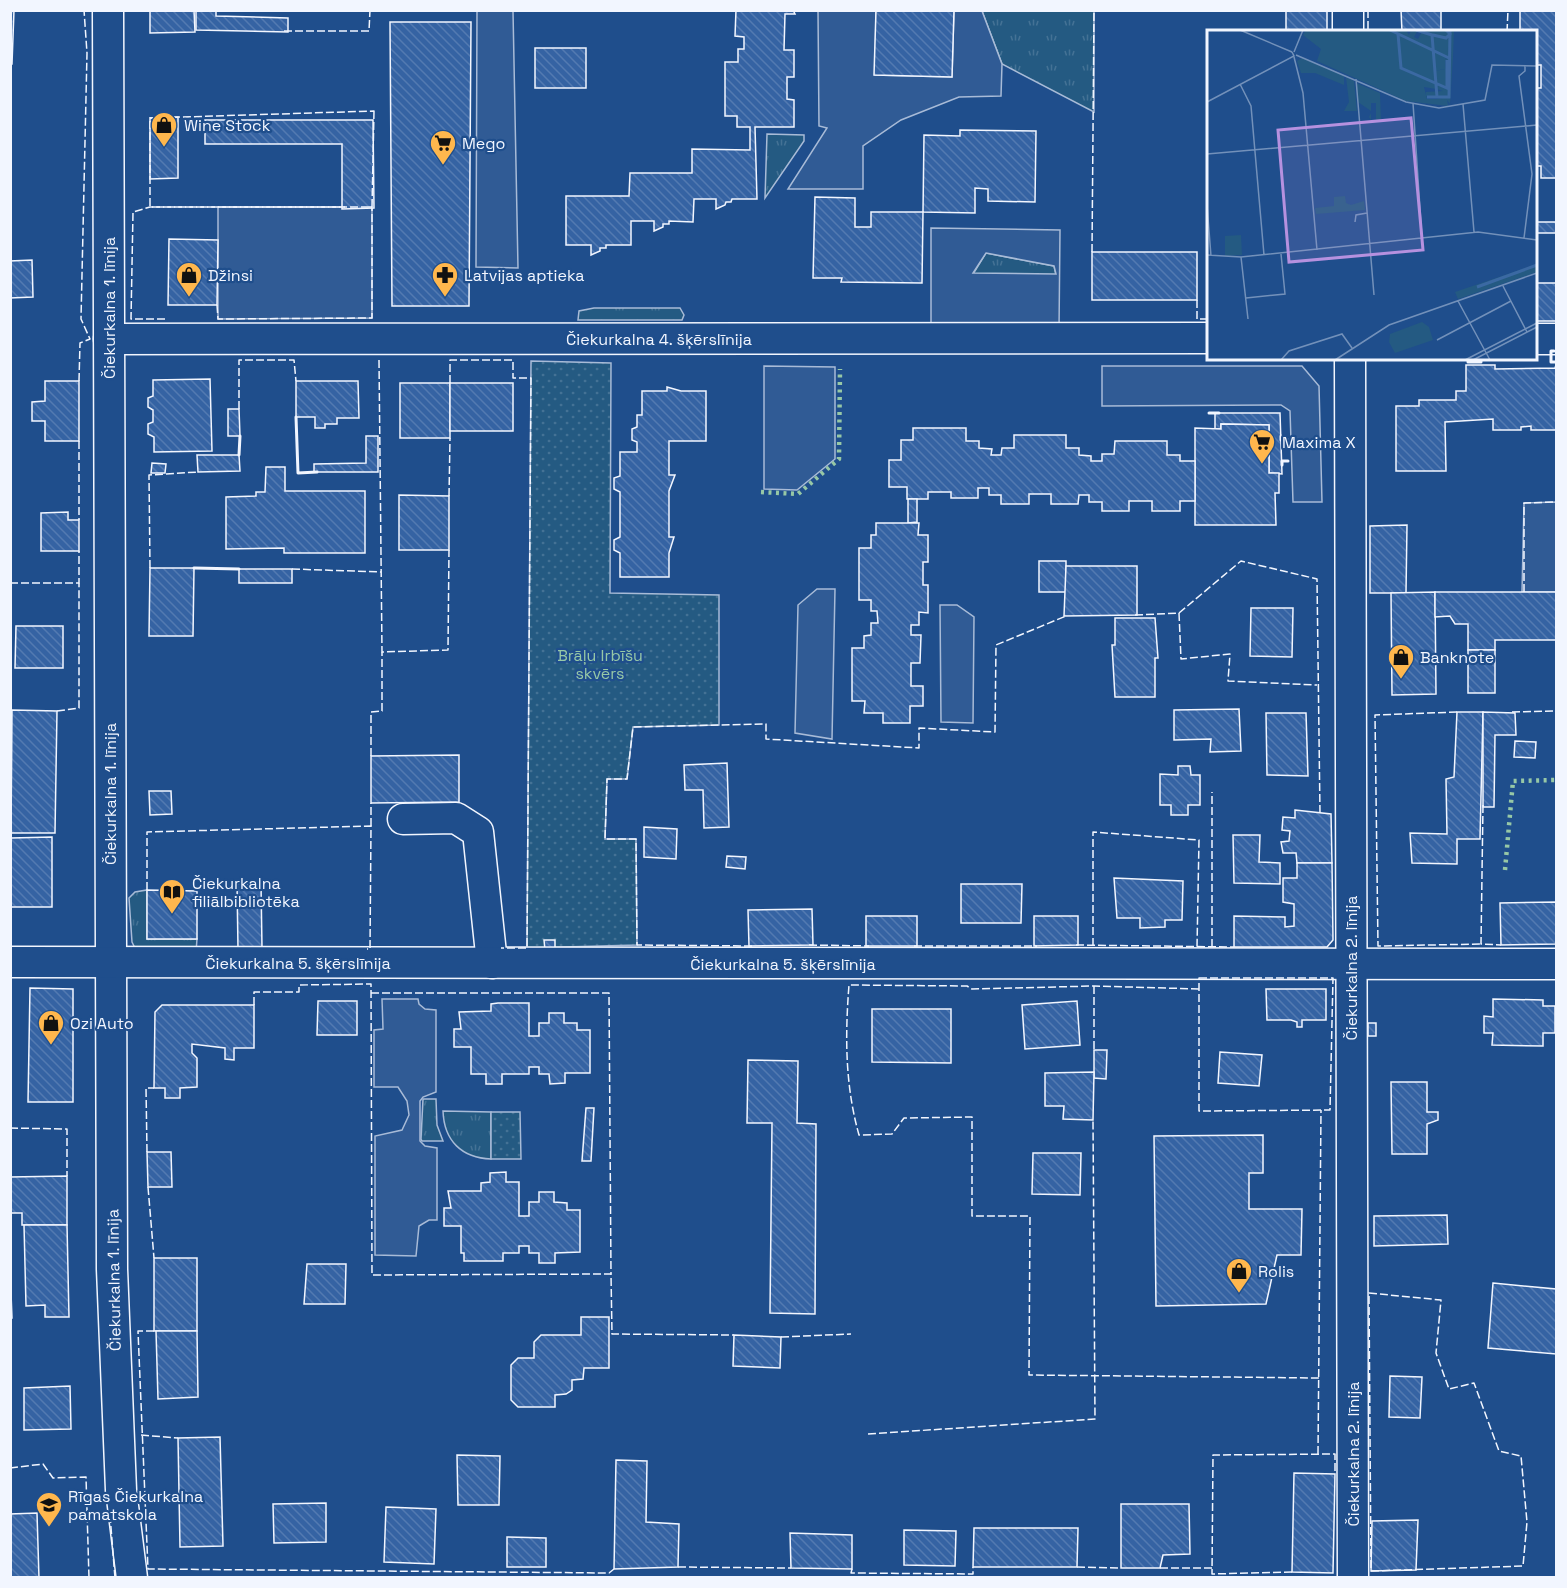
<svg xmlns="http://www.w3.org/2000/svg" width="1567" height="1588" font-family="'Space Grotesk',sans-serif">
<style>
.grass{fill:url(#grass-tufts);stroke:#a8bbd7;stroke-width:1.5}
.park{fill:url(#park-dots);stroke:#a8bbd7;stroke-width:1.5}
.parking{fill:#305b95;stroke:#a8bbd7;stroke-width:1.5;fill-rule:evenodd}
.building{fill:url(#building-back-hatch);stroke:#f2f6ff;stroke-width:1.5}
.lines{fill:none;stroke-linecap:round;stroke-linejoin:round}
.minor-casing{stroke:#f2f6ff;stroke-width:33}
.minor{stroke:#1f4e8c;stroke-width:30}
.hedge{stroke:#97c8a6;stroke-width:4.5;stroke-dasharray:3 4.5;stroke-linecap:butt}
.fence{stroke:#f2f6ff;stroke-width:1.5;stroke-dasharray:8 3;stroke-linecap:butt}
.wall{stroke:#f2f6ff;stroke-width:3}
.labels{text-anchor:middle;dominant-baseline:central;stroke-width:4.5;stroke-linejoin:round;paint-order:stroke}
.poi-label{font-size:16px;fill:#f2f6ff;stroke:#1f4e8c;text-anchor:start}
.street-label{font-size:16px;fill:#f2f6ff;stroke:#1f4e8c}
.park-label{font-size:16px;fill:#97c8a6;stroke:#1f4e8c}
.inset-river{fill:none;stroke:#3b69a3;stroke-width:3}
.inset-road{fill:none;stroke:#7391ba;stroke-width:1.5}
.view{fill:#b691df;fill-opacity:0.15;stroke:#b691df;stroke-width:3}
.inset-edge{fill:none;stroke:#f2f6ff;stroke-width:3}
</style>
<defs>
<pattern id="grass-tufts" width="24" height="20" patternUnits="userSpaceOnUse" patternTransform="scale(1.5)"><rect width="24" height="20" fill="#245a82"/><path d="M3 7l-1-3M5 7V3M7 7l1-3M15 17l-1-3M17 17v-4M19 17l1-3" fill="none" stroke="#447295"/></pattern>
<pattern id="park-dots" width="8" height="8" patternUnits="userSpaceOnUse" patternTransform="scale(1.5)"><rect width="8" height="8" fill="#245a82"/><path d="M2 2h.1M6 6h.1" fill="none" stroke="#447295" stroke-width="1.8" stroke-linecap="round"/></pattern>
<pattern id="building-back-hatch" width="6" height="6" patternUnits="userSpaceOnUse" patternTransform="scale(1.5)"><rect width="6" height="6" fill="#3563a3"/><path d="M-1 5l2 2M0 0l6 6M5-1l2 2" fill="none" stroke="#537ab1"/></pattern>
</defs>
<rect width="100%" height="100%" fill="#1f4e8c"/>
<g class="grass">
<path d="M982 11H1094V112L1002 64Z"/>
<path d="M767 134 804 135V141L765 198Z"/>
<path d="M986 253 1054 266 1056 275 973 274Z"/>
<path d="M594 308H680L684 315 682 320H578L579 311Z"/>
<path d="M147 890V939H197L196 952 135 948 132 942 129 898 135 892Z"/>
<path d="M423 1099H436L437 1125 443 1141H422L421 1139Z"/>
<path d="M443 1111 491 1112V1159C462 1158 444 1141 443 1111Z"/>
</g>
<g class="park">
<path d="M531 361 611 363 610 593 719 595V725L633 727 627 779H607L605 839H636L637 945 527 948Z"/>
<path d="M491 1112H520L521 1159H491Z"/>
</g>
<g class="parking">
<path d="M477 11H513L518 268 476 267Z"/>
<path d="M818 11H876L875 75 952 77 954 11H982L1002 64 1001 96 959 97 901 120 863 146V189H788L827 128 819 126Z"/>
<path d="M218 207H372V318L218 319Z"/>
<path d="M931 228 1060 230 1059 331 931 332ZM986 253 1054 266 1056 274 973 273Z"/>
<path d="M764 366 835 367V459L797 490 764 489Z"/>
<path d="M1102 366H1302L1319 386 1322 502H1293L1290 411 1281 405 1102 406Z"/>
<path d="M1556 502V592H1522L1524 503Z"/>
<path d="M817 589H835L832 739 795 733 798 605Z"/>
<path d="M940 605H957L974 617 973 723 941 722Z"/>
<path d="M382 999H418L419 1004 425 1009 436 1010V1092L423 1097 420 1101V1141L425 1146 437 1148V1220H429L419 1226 416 1256 375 1255V1136L402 1130 409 1115 407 1101 398 1087H374V1030L383 1029Z"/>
</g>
<g class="building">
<path d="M10 10H14L12 64H10Z"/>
<path d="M150 10H194L195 32 150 33Z"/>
<path d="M736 10H793L795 14H785L784 50H794V77H787V99L794 100V127H755L757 199H732L731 202H726L725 205 716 209V199H694L693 222 669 221V224H663V227L654 231V221H631V245H606V248H600V251L591 255V245H566V196H629L630 173H692V149L750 150V127H737V116H725V62H738V49H744V37L735 36Z"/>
<path d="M876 10H954L952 77 874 75Z"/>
<rect x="1286" y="10" width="41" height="22"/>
<path d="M1401 10H1441V32H1402Z"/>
<path d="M1520 10H1556V178H1541V166H1536V88H1541V65H1536V32H1520Z"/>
<path d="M196 11H216V16L288 18V32L196 30Z"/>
<path d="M390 22H471L469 306H392Z"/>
<rect x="535" y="48" width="51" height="40"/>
<path d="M178 117V178L150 179V118Z"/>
<path d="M205 120H373L374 208 342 209V144H205Z"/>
<path d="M960 130 1036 131 1035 202 988 201V189L975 188V213L923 212 924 135 960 136Z"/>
<path d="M815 197 855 198V227H871V212H923L922 283 841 282 842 278H813Z"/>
<rect x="1536" y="222" width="20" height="11"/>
<path d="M169 239 218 240 217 305H168Z"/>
<rect x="1092" y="252" width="105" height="48"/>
<path d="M32 260 33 297 10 298V261Z"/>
<path d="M1556 276V321H1536V283H1556Z"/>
<path d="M1466 365H1495V369L1555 368 1556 365V430H1531V426L1521 427V430H1493V419L1445 422 1446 471H1396V406H1419V400H1456V391H1466Z"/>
<path d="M210 379 212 451 154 452V437L148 434V424L153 422V410L148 407V398L153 396V380Z"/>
<path d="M45 381H79V441H45V421H32V402L45 401Z"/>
<path d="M296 381H358L359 418H337V424H325V428H315V417H296Z"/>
<rect x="400" y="383" width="50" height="55"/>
<rect x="450" y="383" width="63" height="48"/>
<path d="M667 387 681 391H706V441H669V475H675L669 491V537H674L669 553V577H620V553L614 550V540L620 537V492L614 489V478L620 476V452H637V442L632 440V429L637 427V415H642V391H667Z"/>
<path d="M228 409H239L240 436H228Z"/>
<path d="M1215 413H1280L1282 474 1269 473V425L1221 424V429H1215Z"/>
<path d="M1221 424 1269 425V473H1279V493H1275L1276 525H1195V428L1221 429Z"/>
<path d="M913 428H966V441H979V448L992 449 991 455H1001L1002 448H1014V435H1066V448H1079V455L1091 456V461H1102V454H1114L1115 441H1167V455H1180V461H1195V501H1180V511H1152V501H1129V511H1102V502H1089V495H1079L1078 504H1051V494H1029V504H1001V495H989V488H978V498H951V492H928V499H907V487H889V460H901V440H913Z"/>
<path d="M366 436H378V472H314V464L366 463Z"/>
<path d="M197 455H239L240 471 198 472Z"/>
<path d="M152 463 166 464 165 473H151Z"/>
<path d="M266 467H285V491H365V553H284V548L226 549V497L256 496V492H265Z"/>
<path d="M399 495 449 496V550H399Z"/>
<path d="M908 499H917V522L908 523Z"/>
<path d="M68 512V520H79V551H41V513Z"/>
<path d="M876 523H919L918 535H928V562H923V585H928V613L919 612V625H911V635H921L920 663H911V686H923V706H910V723H883V713H864L865 701H852V648H864V636L871 635V623H878L877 611H871V600H859V548H871V535H876Z"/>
<path d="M1407 525 1406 593H1370V526Z"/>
<rect x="1039" y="561" width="27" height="31"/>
<path d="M1066 566H1137V615L1064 616Z"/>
<path d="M150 568H194L193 636H149Z"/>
<rect x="239" y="569" width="53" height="14"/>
<path d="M1435 592 1436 694 1392 695 1391 593Z"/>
<path d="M1435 592H1556V640H1495V650H1468V624H1455L1450 616 1435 617Z"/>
<path d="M1251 608H1293L1292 657 1250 656Z"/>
<path d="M1115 618H1155L1158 658H1155V697H1115L1112 645H1115Z"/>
<path d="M16 626H63V668H15Z"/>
<rect x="1468" y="650" width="27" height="43"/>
<path d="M1239 709 1241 751 1210 752 1211 739 1174 740V710Z"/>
<path d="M12 710 57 711 55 833H11Z"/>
<path d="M1457 712H1483L1480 839H1457V864L1412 863 1410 833 1447 834 1446 779 1454 777Z"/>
<path d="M1483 712 1515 713 1516 735H1495L1494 807H1483Z"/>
<path d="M1266 713H1306L1308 776 1267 775Z"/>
<path d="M1515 741 1536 742 1535 758 1514 757Z"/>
<path d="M459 755V802L371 803V756Z"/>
<path d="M727 763 729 827 704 828 703 790H685L684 765Z"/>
<path d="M1178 766H1190L1191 775H1200V805H1188V815H1171V805H1160V774L1178 775Z"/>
<path d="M149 791H171L172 814 150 815Z"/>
<path d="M1295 810 1331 814 1332 863H1297L1296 853H1283L1281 842 1289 841 1290 831 1282 830 1283 817 1295 818Z"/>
<path d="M644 827 677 829 676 859 644 857Z"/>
<path d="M1233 835H1260L1259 862 1280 863V884L1234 883Z"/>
<path d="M52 837V907H10L11 838Z"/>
<path d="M727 856 746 857 745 869 726 867Z"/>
<path d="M1297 863H1332L1333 940 1327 947H1234V916L1285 917V927L1294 926V904L1283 902V878H1297Z"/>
<path d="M1114 878 1183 881 1182 920H1165V927L1140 928V918H1117Z"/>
<path d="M237 884H261L262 948 238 949Z"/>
<path d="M961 884H1022L1021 923H961Z"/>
<path d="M147 890 197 891V939H147Z"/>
<path d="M1556 902V944L1501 945 1500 903Z"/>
<path d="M812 909 813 945 749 946 748 910Z"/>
<rect x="866" y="916" width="51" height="30"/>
<path d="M1034 916H1078V945L1034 946Z"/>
<path d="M544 940H555V949L545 950Z"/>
<path d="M30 988 73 989V1102H28Z"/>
<path d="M1266 989H1326V1020H1302V1027H1297V1022L1291 1020H1267Z"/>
<path d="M1493 999 1543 1000V1006H1555V1033H1543V1046L1492 1045 1493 1033H1484V1016L1493 1017Z"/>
<path d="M318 1001H357V1035H317Z"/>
<path d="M1077 1001 1080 1045 1025 1049 1022 1005Z"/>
<path d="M498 1003H529V1036H539V1023H549V1013H564V1023H577V1030H590V1073H565V1083L550 1084 549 1074H539V1067H529V1074H502V1084H486V1074H471V1047H454V1029H461L459 1012 491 1011V1004Z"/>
<path d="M162 1005H254V1048H234V1060L225 1059V1048L192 1044V1053L197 1058V1087L180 1088V1098H165V1088H154L155 1012Z"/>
<path d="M872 1009H951V1063L872 1062Z"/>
<rect x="1368" y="1023" width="8" height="13"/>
<path d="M1094 1050H1107L1106 1079 1094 1078Z"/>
<path d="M1220 1052 1262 1055 1259 1086 1218 1083Z"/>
<path d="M748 1060 798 1061 797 1123 816 1124 815 1314 770 1313 772 1123H747Z"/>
<path d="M1094 1072 1093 1120 1063 1119 1064 1106H1045V1073Z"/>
<path d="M1391 1082H1427V1112H1438V1120L1427 1124V1154H1392Z"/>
<path d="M586 1108H594L591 1161H582Z"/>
<path d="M1263 1135V1173H1249V1209H1302L1301 1255H1277L1266 1304 1156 1306 1154 1136Z"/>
<path d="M147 1152H171L172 1187H148Z"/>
<path d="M1033 1153H1081L1080 1195 1032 1194Z"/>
<path d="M506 1172V1182H519V1216H529V1202H539V1192H554V1202L567 1203V1210H580V1252L555 1253V1263H539V1253H529V1246H519V1253H503V1261H464V1253H461V1226H444V1208H451L448 1191H481V1183L490 1182V1173Z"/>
<path d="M67 1176V1225H22V1213H10V1177Z"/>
<path d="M1447 1215 1448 1244 1374 1246V1216Z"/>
<path d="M24 1225H67L69 1317H45V1305L26 1306Z"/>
<rect x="154" y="1258" width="43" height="73"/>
<path d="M307 1264H346L345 1304H304Z"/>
<path d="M10 1268 12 1318H10Z"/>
<path d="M1493 1283 1556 1289V1354L1488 1348Z"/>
<path d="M581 1317H609V1368H584L583 1379 572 1380V1390L566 1394 555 1395V1407H518L511 1400V1365L518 1358H534V1342L541 1335H581Z"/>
<path d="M156 1331H197L198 1397 158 1399Z"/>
<path d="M734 1335 781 1337 780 1368 733 1366Z"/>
<path d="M1390 1376 1422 1377 1420 1418 1389 1417Z"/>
<path d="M70 1386 71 1429 24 1430V1388Z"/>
<path d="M220 1437 223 1546 180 1547 178 1438Z"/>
<path d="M457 1455 500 1456 499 1505H458Z"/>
<path d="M616 1460 647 1461 646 1522 679 1524 678 1567 614 1569Z"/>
<path d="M1294 1473 1335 1474 1333 1573 1292 1572Z"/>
<path d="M326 1503V1542L274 1543 273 1504Z"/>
<path d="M1121 1504H1189L1190 1554 1163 1555 1160 1568H1121Z"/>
<path d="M386 1507 436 1509 434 1564 384 1562Z"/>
<path d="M37 1513 39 1578H10V1514Z"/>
<path d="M1418 1520 1416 1570 1371 1571 1372 1521Z"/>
<path d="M974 1528H1078L1077 1567H973Z"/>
<path d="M904 1530 956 1531 955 1566 904 1565Z"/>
<path d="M790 1533 852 1535V1569L791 1568Z"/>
<path d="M507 1537 546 1538V1567H507Z"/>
</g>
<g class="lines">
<g class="minor-casing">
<g id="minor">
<path d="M108 10 112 1269 121 1490 132 1578"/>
<path d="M1348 10V32"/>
<path d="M109 339 1208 338"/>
<path d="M1536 339H1556"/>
<path d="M1350 358 1353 1578"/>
<path d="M403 819 456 818 478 832 492 963"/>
<path d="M10 962 1556 964"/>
</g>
</g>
<use href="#minor" class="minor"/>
<g class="hedge">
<path d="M761 492 798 494 839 459 840 369"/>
<path d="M1505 870 1513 781 1556 780"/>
</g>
<g class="fence">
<path d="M1368 10V32"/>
<path d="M284 31H369L370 10"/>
<path d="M1507 32 1508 10"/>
<path d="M374 111 372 207H150V118Z"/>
<path d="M1092 252 1094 10"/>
<path d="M1197 300V319H1208"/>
<path d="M217 305 218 319 372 318V207H369"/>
<path d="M165 319H131L133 212 150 207H345"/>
<path d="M379 360 382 652 448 650 449 550"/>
<path d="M79 381 80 343 90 339 81 319 87 53 84 10"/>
<path d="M450 383V360H513V378H531L527 948H501"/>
<path d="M239 409V360H294L296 381"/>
<path d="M79 441V520"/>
<path d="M449 496 450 438"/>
<path d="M150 568 149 475 198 472"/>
<path d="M292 569 381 572"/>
<path d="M10 583H79V551"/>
<path d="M1524 592V503L1556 502"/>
<path d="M1179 613 1181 659 1230 654 1228 681 1317 685"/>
<path d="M1135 615 1179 613 1241 561 1317 579 1320 813"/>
<path d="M57 711 79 708V583"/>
<path d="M1457 712 1375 715 1378 946 1481 944"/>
<path d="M1512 712 1556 711"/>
<path d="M371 756V712L382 711V652"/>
<path d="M1483 805 1481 944 1501 945"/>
<path d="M371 826V803"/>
<path d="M147 890V832L371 826 370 949H367"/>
<path d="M809 945 869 946"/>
<path d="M1076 945 1234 947"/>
<path d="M752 946 637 945 636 839H605L607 779H627L633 727 766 724V739L919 748V728L995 732 996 645 1066 616"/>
<path d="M914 946H1037"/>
<path d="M1093 946V832L1199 840 1197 947"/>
<path d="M1212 947V792"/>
<path d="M1199 978H1333L1330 1110 1199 1111Z"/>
<path d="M1094 986V1050"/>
<path d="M1199 989 1094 986 972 989 967 986 849 985C845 1036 845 1085 859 1135L892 1134 904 1118 972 1117V1216H1030L1029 1375 1319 1378"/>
<path d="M371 993H609L611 1274"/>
<path d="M254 1005V992H299V985L371 984 372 1275 611 1274 612 1334 734 1335"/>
<path d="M10 1128 67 1129V1176"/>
<path d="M147 1152 146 1088H154"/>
<path d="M148 1187 154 1258"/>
<path d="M1369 1293 1441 1300 1436 1353 1449 1389 1474 1383 1499 1451 1521 1456 1527 1522 1523 1566 1371 1571Z"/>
<path d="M154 1331H138L148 1569 609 1573 614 1569"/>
<path d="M781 1337 851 1334"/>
<path d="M868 1434 1095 1419 1093 1120"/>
<path d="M141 1435 178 1438"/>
<path d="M1318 1454 1321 1110"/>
<path d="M10 1468 43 1464 53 1478 86 1477 89 1578"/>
<path d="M110 1515 115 1578"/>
<path d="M678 1567 791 1568"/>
<path d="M1077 1567 1121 1568"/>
<path d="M1160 1568H1212"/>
<path d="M852 1569 851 1573 973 1574V1567"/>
<path d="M1292 1572 1212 1574 1213 1455 1335 1454V1474"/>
</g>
<g class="wall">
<path d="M1554 351H1551V362H1556"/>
<path d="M1468 358V362H1481V358"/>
<path d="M1209 413H1219"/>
<path d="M296 417 298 473 317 472"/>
<path d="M1281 436V440H1288"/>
<path d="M239 455 240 436"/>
<path d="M1282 465V461H1288"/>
<path d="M194 568 239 569"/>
</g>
</g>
<defs>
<g id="shop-pin" transform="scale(1.35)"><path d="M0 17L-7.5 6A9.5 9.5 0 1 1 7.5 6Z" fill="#ffb74d" stroke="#1f4e8c"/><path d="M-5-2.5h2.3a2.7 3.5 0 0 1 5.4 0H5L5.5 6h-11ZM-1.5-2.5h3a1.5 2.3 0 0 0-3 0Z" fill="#111"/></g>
<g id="supermarket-pin" transform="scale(1.35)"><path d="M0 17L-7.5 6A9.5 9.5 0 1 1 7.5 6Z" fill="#ffb74d" stroke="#1f4e8c"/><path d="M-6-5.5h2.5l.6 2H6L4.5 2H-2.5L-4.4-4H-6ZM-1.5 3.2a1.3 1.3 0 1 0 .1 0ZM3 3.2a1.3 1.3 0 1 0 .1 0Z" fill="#111"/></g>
<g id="pharmacy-pin" transform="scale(1.35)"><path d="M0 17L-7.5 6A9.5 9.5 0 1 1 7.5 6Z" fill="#ffb74d" stroke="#1f4e8c"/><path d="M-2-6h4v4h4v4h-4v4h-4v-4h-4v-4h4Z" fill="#111"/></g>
<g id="library-pin" transform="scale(1.35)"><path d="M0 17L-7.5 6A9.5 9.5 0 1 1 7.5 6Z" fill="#ffb74d" stroke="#1f4e8c"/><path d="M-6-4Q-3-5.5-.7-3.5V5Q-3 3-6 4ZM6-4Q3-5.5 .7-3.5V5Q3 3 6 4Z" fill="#111"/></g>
<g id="school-pin" transform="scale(1.35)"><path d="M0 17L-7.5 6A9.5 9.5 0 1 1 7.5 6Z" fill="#ffb74d" stroke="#1f4e8c"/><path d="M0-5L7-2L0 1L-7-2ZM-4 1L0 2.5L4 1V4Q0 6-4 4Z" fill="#111"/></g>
</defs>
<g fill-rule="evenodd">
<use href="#shop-pin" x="164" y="125"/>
<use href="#supermarket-pin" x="443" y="143"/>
<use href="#shop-pin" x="189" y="275"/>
<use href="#pharmacy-pin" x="445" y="275"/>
<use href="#supermarket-pin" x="1262" y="442"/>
<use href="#shop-pin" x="1401" y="657"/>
<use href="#library-pin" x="172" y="892"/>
<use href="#shop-pin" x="51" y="1023"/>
<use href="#shop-pin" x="1239" y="1271"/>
<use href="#school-pin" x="49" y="1505"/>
</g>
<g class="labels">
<g class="poi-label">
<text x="184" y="125">Wine Stock</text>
<text x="462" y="143">Mego</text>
<text x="208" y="275">Džinsi</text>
<text x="464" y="275">Latvijas aptieka</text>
<text x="1282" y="442">Maxima X</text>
<text x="1420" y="657">Banknote</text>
<text x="192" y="883">Čiekurkalna<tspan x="192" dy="18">filiālbibliotēka</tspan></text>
<text x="70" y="1023">Ozi Auto</text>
<text x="1258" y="1271">Rolis</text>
<text x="68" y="1496">Rīgas Čiekurkalna<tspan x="68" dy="18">pamatskola</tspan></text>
</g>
<g class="street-label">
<text transform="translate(109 308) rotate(-90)">Čiekurkalna 1. līnija</text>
<text x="659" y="339">Čiekurkalna 4. šķērslīnija</text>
<text transform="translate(110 794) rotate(-90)">Čiekurkalna 1. līnija</text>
<text x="298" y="963">Čiekurkalna 5. šķērslīnija</text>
<text x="783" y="964">Čiekurkalna 5. šķērslīnija</text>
<text transform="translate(1351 968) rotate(-90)">Čiekurkalna 2. līnija</text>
<text transform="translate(114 1280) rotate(-91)">Čiekurkalna 1. līnija</text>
<text transform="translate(1353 1454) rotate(-90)">Čiekurkalna 2. līnija</text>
</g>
<g class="park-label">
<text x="600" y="655">Brāļu Irbīšu<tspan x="600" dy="18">skvērs</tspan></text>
</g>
</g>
<g transform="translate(1207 30)">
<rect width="330" height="330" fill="#1f4e8c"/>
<path d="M99 0H199L202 5 204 0H211L207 7 211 9 216 0H247L246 27 239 28 238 39 228 41 229 59 217 57 220 69H240L241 76 199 71 110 31 114 19 96 5ZM95 28 137 46V55L108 43H94L90 31ZM139 47 147 51 150 81H137L142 72ZM149 53 173 63 174 91 164 90 162 87 164 83V90H169V73H164V81L151 72ZM34 205 35 225 18 226V206ZM330 234V242L251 269 248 262Z" fill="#245a82"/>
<path d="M241 17 246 27 243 74 240 70 219 66V62L236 61 229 59 228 41 238 39Z" fill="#245a82"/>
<path d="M138 166 139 173 144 175 157 171 158 180 109 184 108 178 127 176V167Z" fill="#245a82"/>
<path d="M215 292 222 297 226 310 188 323 182 312 183 304Z" fill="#245a82"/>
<path class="inset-river" d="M183 0 242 28M209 0 225 5 230 67M191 4 194 38 242 59M226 5 239 8 243 4 239 0M240 30V58M220 67H242L243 0M270 257 330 235"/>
<path class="inset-road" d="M33 0 85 22M87 22 96 0M89 25 199 72 232 78 278 70 285 35 330 36M87 27 96 63 110 220M149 49 167 265M33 54 44 76 57 225M0 72 87 26 85 22M206 73 215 209M256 74 267 202M0 124 330 95M0 175 4 226M148 192 149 185 160 183M317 208 325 144 312 46 318 41V35M0 225 34 227 271 202 330 210M34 227 41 289M296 256 320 302M39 268 78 264 74 224M251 271 283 330M230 310 304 271M74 330 82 321 135 304 145 318M128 330 182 295 330 243M258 330 330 293M266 330 330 297"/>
<path class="view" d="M204 88 216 220 82 232 71 100Z"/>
<rect width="330" height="330" class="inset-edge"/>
</g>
<rect width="1567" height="1588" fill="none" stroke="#f2f6ff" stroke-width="24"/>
</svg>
